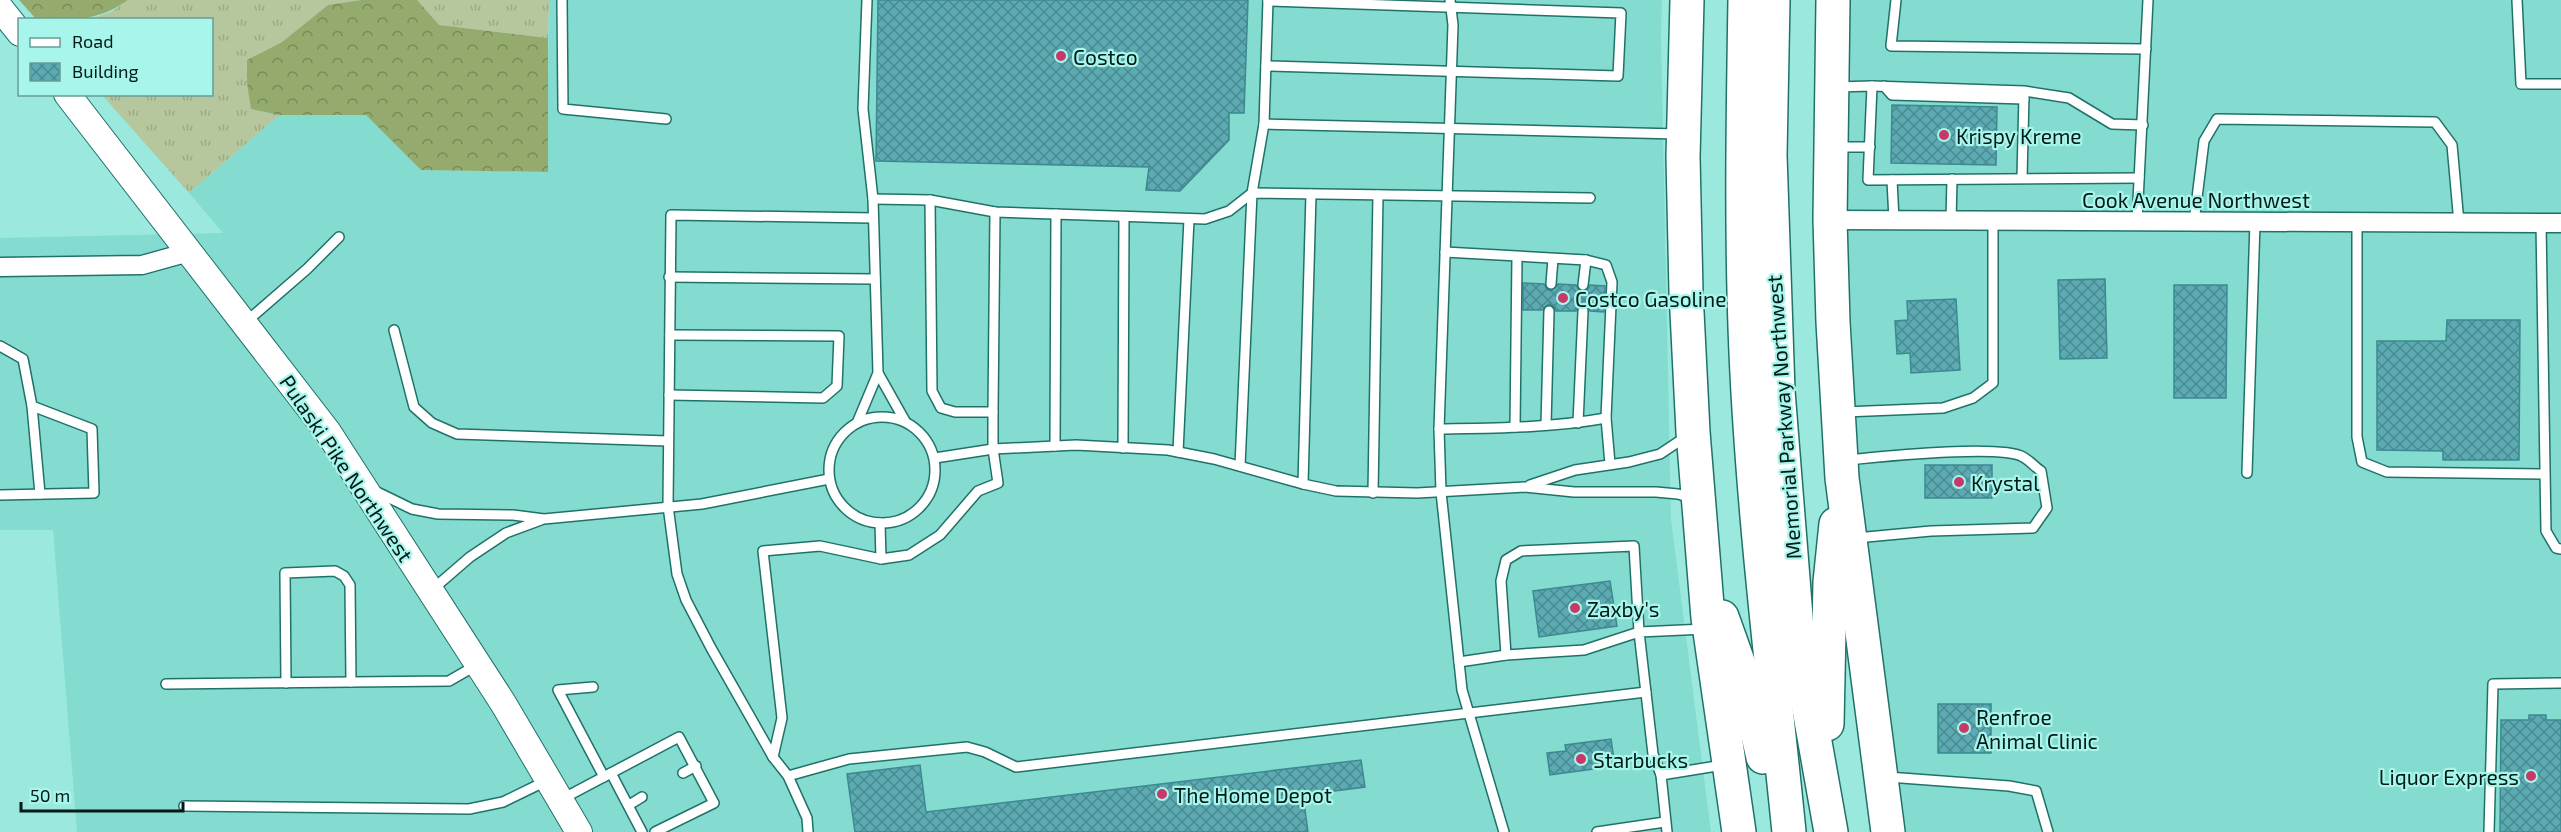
<svg xmlns="http://www.w3.org/2000/svg" width="2561" height="832" font-family="'Exo 2',sans-serif">
<style>
.built{fill:#84dbcf}
.grass{fill:url(#grass-tufts)}
.forest{fill:url(#forest-crowns)}
.building{fill:url(#building-cross-hatch);stroke:#3b8a92;stroke-width:1.5}
.lines{fill:none;stroke-linecap:round;stroke-linejoin:round}
.lane-casing{stroke:#207269;stroke-width:12}
.street-casing{stroke:#207269;stroke-width:21}
.secondary-casing{stroke:#207269;stroke-width:28}
.highway-casing{stroke:#207269;stroke-width:36}
.lane{stroke:#fff;stroke-width:9}
.street{stroke:#fff;stroke-width:18}
.secondary{stroke:#fff;stroke-width:26}
.highway{stroke:#fff;stroke-width:33}
.poi-dot{fill:#c73969;stroke:#a8f6eb;stroke-width:2}
.labels{text-anchor:middle;dominant-baseline:central;stroke-width:4.5;stroke-linejoin:round;paint-order:stroke}
.poi-label{font-size:21px;fill:#001b18;stroke:#a8f6eb;text-anchor:start}
.street-label{font-size:21px;fill:#001b18;stroke:#a8f6eb}
</style>
<defs>
<pattern id="grass-tufts" width="24" height="20" patternUnits="userSpaceOnUse" patternTransform="scale(1.5)"><rect width="24" height="20" fill="#b6c69d"/><path d="M3 7l-1-3M5 7V3M7 7l1-3M15 17l-1-3M17 17v-4M19 17l1-3" fill="none" stroke="#9baa86"/></pattern>
<pattern id="forest-crowns" width="20" height="18" patternUnits="userSpaceOnUse" patternTransform="scale(1.5)"><rect width="20" height="18" fill="#95ab6d"/><path d="M2 6a3 3 0 1 1 6 0M12 15a3 3 0 1 1 6 0" fill="none" stroke="#778a59"/></pattern>
<pattern id="building-cross-hatch" width="8" height="8" patternUnits="userSpaceOnUse" patternTransform="scale(1.5)"><rect width="8" height="8" fill="#5caab2"/><path d="M0 0l8 8M0 8l8-8" fill="none" stroke="#4a8a90"/></pattern>
</defs>
<rect width="100%" height="100%" fill="#9be9de"/>
<g class="built">
<path d="M549 0H1662L1661 33 1671 519 1711 832H77L53 530H0V238L223 233 189 193 279 115H366L421 170 547 172Z"/>
<path d="M1850 0H2561V832H1904L1859 493 1844 158Z"/>
</g>
<g class="grass">
<path d="M128 0H361L328 5 282 42 247 60 251 109 279 115 189 193 102 95 212 94V20H87L111 12Z"/>
<path d="M417 0H549L548 38 438 25Z"/>
</g>
<g class="forest">
<path d="M19 0H128C97 22 73 20 36 19Z"/>
<path d="M361 0H417L439 25 548 38V172L421 170 366 115H279L251 109 247 83V60L282 42 328 5Z"/>
</g>
<g class="building">
<path d="M878 0H1248L1244 113H1229V140L1180 191 1146 190 1149 167 876 161Z"/>
<path d="M1892 105 1997 107 1996 165 1891 163Z"/>
<path d="M2105 279 2107 358 2060 359 2058 280Z"/>
<path d="M1523 283 1544 284 1547 289 1551 291 1558 284 1576 285 1579 290 1583 292 1588 289 1590 285 1605 286 1604 312 1590 311 1587 306 1583 304 1578 307 1576 311H1556L1553 306 1549 304 1542 310H1523Z"/>
<path d="M2174 285H2227L2226 398H2174Z"/>
<path d="M1956 299 1960 370 1911 373 1910 353 1897 354 1895 321 1908 320 1907 301Z"/>
<path d="M2447 320H2520L2519 460H2443V451L2377 450V341H2446Z"/>
<rect x="1925" y="465" width="67" height="33"/>
<path d="M1610 581 1617 626 1539 637 1533 591Z"/>
<rect x="1938" y="704" width="53" height="49"/>
<path d="M2529 715H2546V720H2561V832H2500L2501 720H2529Z"/>
<path d="M1611 739 1615 766 1550 775 1547 753 1566 751 1565 745Z"/>
<path d="M1361 760 1365 787 1303 795 1308 832H855L847 774 920 765 926 812Z"/>
</g>
<g class="lines">
<g class="lane-casing">
<g id="lane">
<path d="M562 0 563 109 666 119"/>
<path d="M1450 0 1453 25 1439 429 1441 492 1462 690 1504 832"/>
<path d="M1896 0 1891 46 2146 49"/>
<path d="M2517 0 2521 84H2561"/>
<path d="M1266 66 1618 76 1621 13 1268 1"/>
<path d="M1872 86 2024 91 2069 98 2112 124 2143 125"/>
<path d="M1884 86 1892 95 2024 99"/>
<path d="M1836 87 1872 86 1868 180 2139 178"/>
<path d="M1264 124 1678 134"/>
<path d="M1836 147H1870"/>
<path d="M2022 178 2024 94"/>
<path d="M1892 180 1894 220"/>
<path d="M873 199 930 200 995 212 1205 219 1229 211 1252 193 1264 124 1268 0"/>
<path d="M930 200 932 391 941 408 955 412H993L995 212"/>
<path d="M1951 221 1952 179"/>
<path d="M2137 221 2148 0"/>
<path d="M2194 222 2204 141 2217 119 2435 122 2452 145 2459 223"/>
<path d="M2357 222V437L2362 462 2387 472 2544 474"/>
<path d="M2541 223 2546 531 2556 548 2561 549"/>
<path d="M1445 252 1586 260 1606 265 1612 282 1606 418 1610 464"/>
<path d="M669 277 875 279"/>
<path d="M1551 284 1553 259"/>
<path d="M1583 285 1586 260"/>
<path d="M246 322 307 269 339 237"/>
<path d="M394 330 414 407 432 423 457 434 668 441"/>
<path d="M0 346 23 359 32 406 92 429 94 493 0 495"/>
<path d="M878 373 905 421"/>
<path d="M669 395 823 398 837 386 839 336 670 335"/>
<path d="M32 406 40 494"/>
<path d="M1844 412 1943 408 1973 398 1993 383V221"/>
<circle cx="882" cy="470" r="53"/>
<path d="M857 423 878 373 873 199 863 109 867 0"/>
<path d="M1578 423 1583 311"/>
<path d="M1546 425 1549 311"/>
<path d="M1515 427 1517 257"/>
<path d="M1439 429C1495 428 1551 428 1606 418"/>
<path d="M1055 446 1056 214"/>
<path d="M1123 448 1124 217"/>
<path d="M1178 452 1189 219"/>
<path d="M935 458 993 449 1076 445 1168 450 1214 459 1303 484 1336 491 1417 493 1525 487 1574 492H1656L1678 494 1691 498"/>
<path d="M1847 460C1879 457 2000 444 2023 457 2029 460 2035 467 2041 471L2047 508 2033 528 1931 531 1856 538"/>
<path d="M1240 466 1252 193 1590 198"/>
<path d="M2247 473 2255 222"/>
<path d="M1303 484 1311 194"/>
<path d="M1530 485 1575 470 1629 462 1660 454 1687 436"/>
<path d="M375 491 412 509 438 514 513 515 544 519 702 504 829 479"/>
<path d="M1373 493 1378 195"/>
<path d="M880 523 881 559"/>
<path d="M433 589 470 557 506 533 541 520"/>
<path d="M1459 662 1506 655"/>
<path d="M286 683 285 573 335 571 344 576 350 585 351 682"/>
<path d="M166 684 449 681 475 666"/>
<path d="M593 687 558 690 604 777"/>
<path d="M773 757 782 718 763 551 820 546 881 559 909 555 940 535 978 491 998 483 993 449V412"/>
<path d="M611 773 642 832"/>
<path d="M683 773 696 766"/>
<path d="M1661 775 1723 765"/>
<path d="M788 776 849 759 967 747 985 752 1016 767 1646 692"/>
<path d="M1888 777 2009 786 2036 791 2048 832"/>
<path d="M562 799 679 737 714 803 655 832"/>
<path d="M629 805 642 797"/>
<path d="M184 806 469 809 503 802 546 781"/>
<path d="M808 832 807 818 788 776 773 757 711 648 686 600 677 574 668 506 671 215 873 218"/>
<path d="M1597 832 1665 822"/>
<path d="M1667 832 1661 775 1653 754 1639 632 1634 546 1521 551 1506 560 1501 581 1506 655 1584 650 1639 632 1705 629"/>
<path d="M2489 832 2493 684 2561 683"/>
</g>
</g>
<g class="street-casing">
<g id="street">
<path d="M1830 220 2561 223"/>
<path d="M0 267 142 265 189 252"/>
</g>
</g>
<g class="secondary-casing">
<g id="secondary">
<path d="M0 8 20 33"/>
<path d="M67 94 328 432 503 703 579 832"/>
</g>
</g>
<g class="highway-casing">
<g id="highway">
<path d="M1687 0 1683 157 1686 292 1693 432 1708 618 1739 832"/>
<path d="M1745 0C1743 118 1741 236 1746 353 1753 513 1773 673 1789 832"/>
<path d="M1773 0 1770 155 1778 391 1797 629 1808 703 1831 832"/>
<path d="M1833 0 1830 220 1833 322 1842 478 1888 832"/>
<path d="M1722 617 1747 687 1763 757"/>
<path d="M1827 724 1830 582 1836 524"/>
</g>
</g>
<use href="#lane" class="lane"/>
<use href="#street" class="street"/>
<use href="#secondary" class="secondary"/>
<use href="#highway" class="highway"/>
</g>
<g class="poi-dot">
<circle cx="1061" cy="56" r="6"/>
<circle cx="1944" cy="135" r="6"/>
<circle cx="1563" cy="298" r="6"/>
<circle cx="1959" cy="482" r="6"/>
<circle cx="1575" cy="608" r="6"/>
<circle cx="1964" cy="728" r="6"/>
<circle cx="1581" cy="759" r="6"/>
<circle cx="2531" cy="776" r="6"/>
<circle cx="1162" cy="794" r="6"/>
</g>
<g class="labels">
<g class="poi-label">
<text x="1073" y="56">Costco</text>
<text x="1956" y="135">Krispy Kreme</text>
<text x="1575" y="298">Costco Gasoline</text>
<text x="1971" y="482">Krystal</text>
<text x="1587" y="608">Zaxby's</text>
<text x="1976" y="716">Renfroe<tspan x="1976" dy="24">Animal Clinic</tspan></text>
<text x="1593" y="759">Starbucks</text>
<text x="2519" y="776" text-anchor="end">Liquor Express</text>
<text x="1174" y="794">The Home Depot</text>
</g>
<g class="street-label">
<text x="2196" y="199">Cook Avenue Northwest</text>
<text transform="translate(1783 417) rotate(-94)">Memorial Parkway Northwest</text>
<text transform="translate(347 468) rotate(56)">Pulaski Pike Northwest</text>
</g>
</g>
<rect x="18" y="18" width="195" height="78" fill="#a8f6eb" stroke="#659e97" stroke-width="1.5"/>
<rect x="30" y="38" width="30" height="9" fill="#ffffff" stroke="#659e97" stroke-width="1.5"/>
<text x="72" y="48" font-size="18" fill="#001b18">Road</text>
<rect x="30" y="63" width="30" height="18" fill="url(#building-cross-hatch)" stroke="#659e97" stroke-width="1.5"/>
<text x="72" y="78" font-size="18" fill="#001b18">Building</text>
<path d="M21 802v9h162v-9" fill="none" stroke="#001b18" stroke-width="3"/>
<text x="30" y="802" font-size="18" fill="#001b18" stroke="#a8f6eb" stroke-width="4.5" paint-order="stroke">50 m</text>
</svg>
